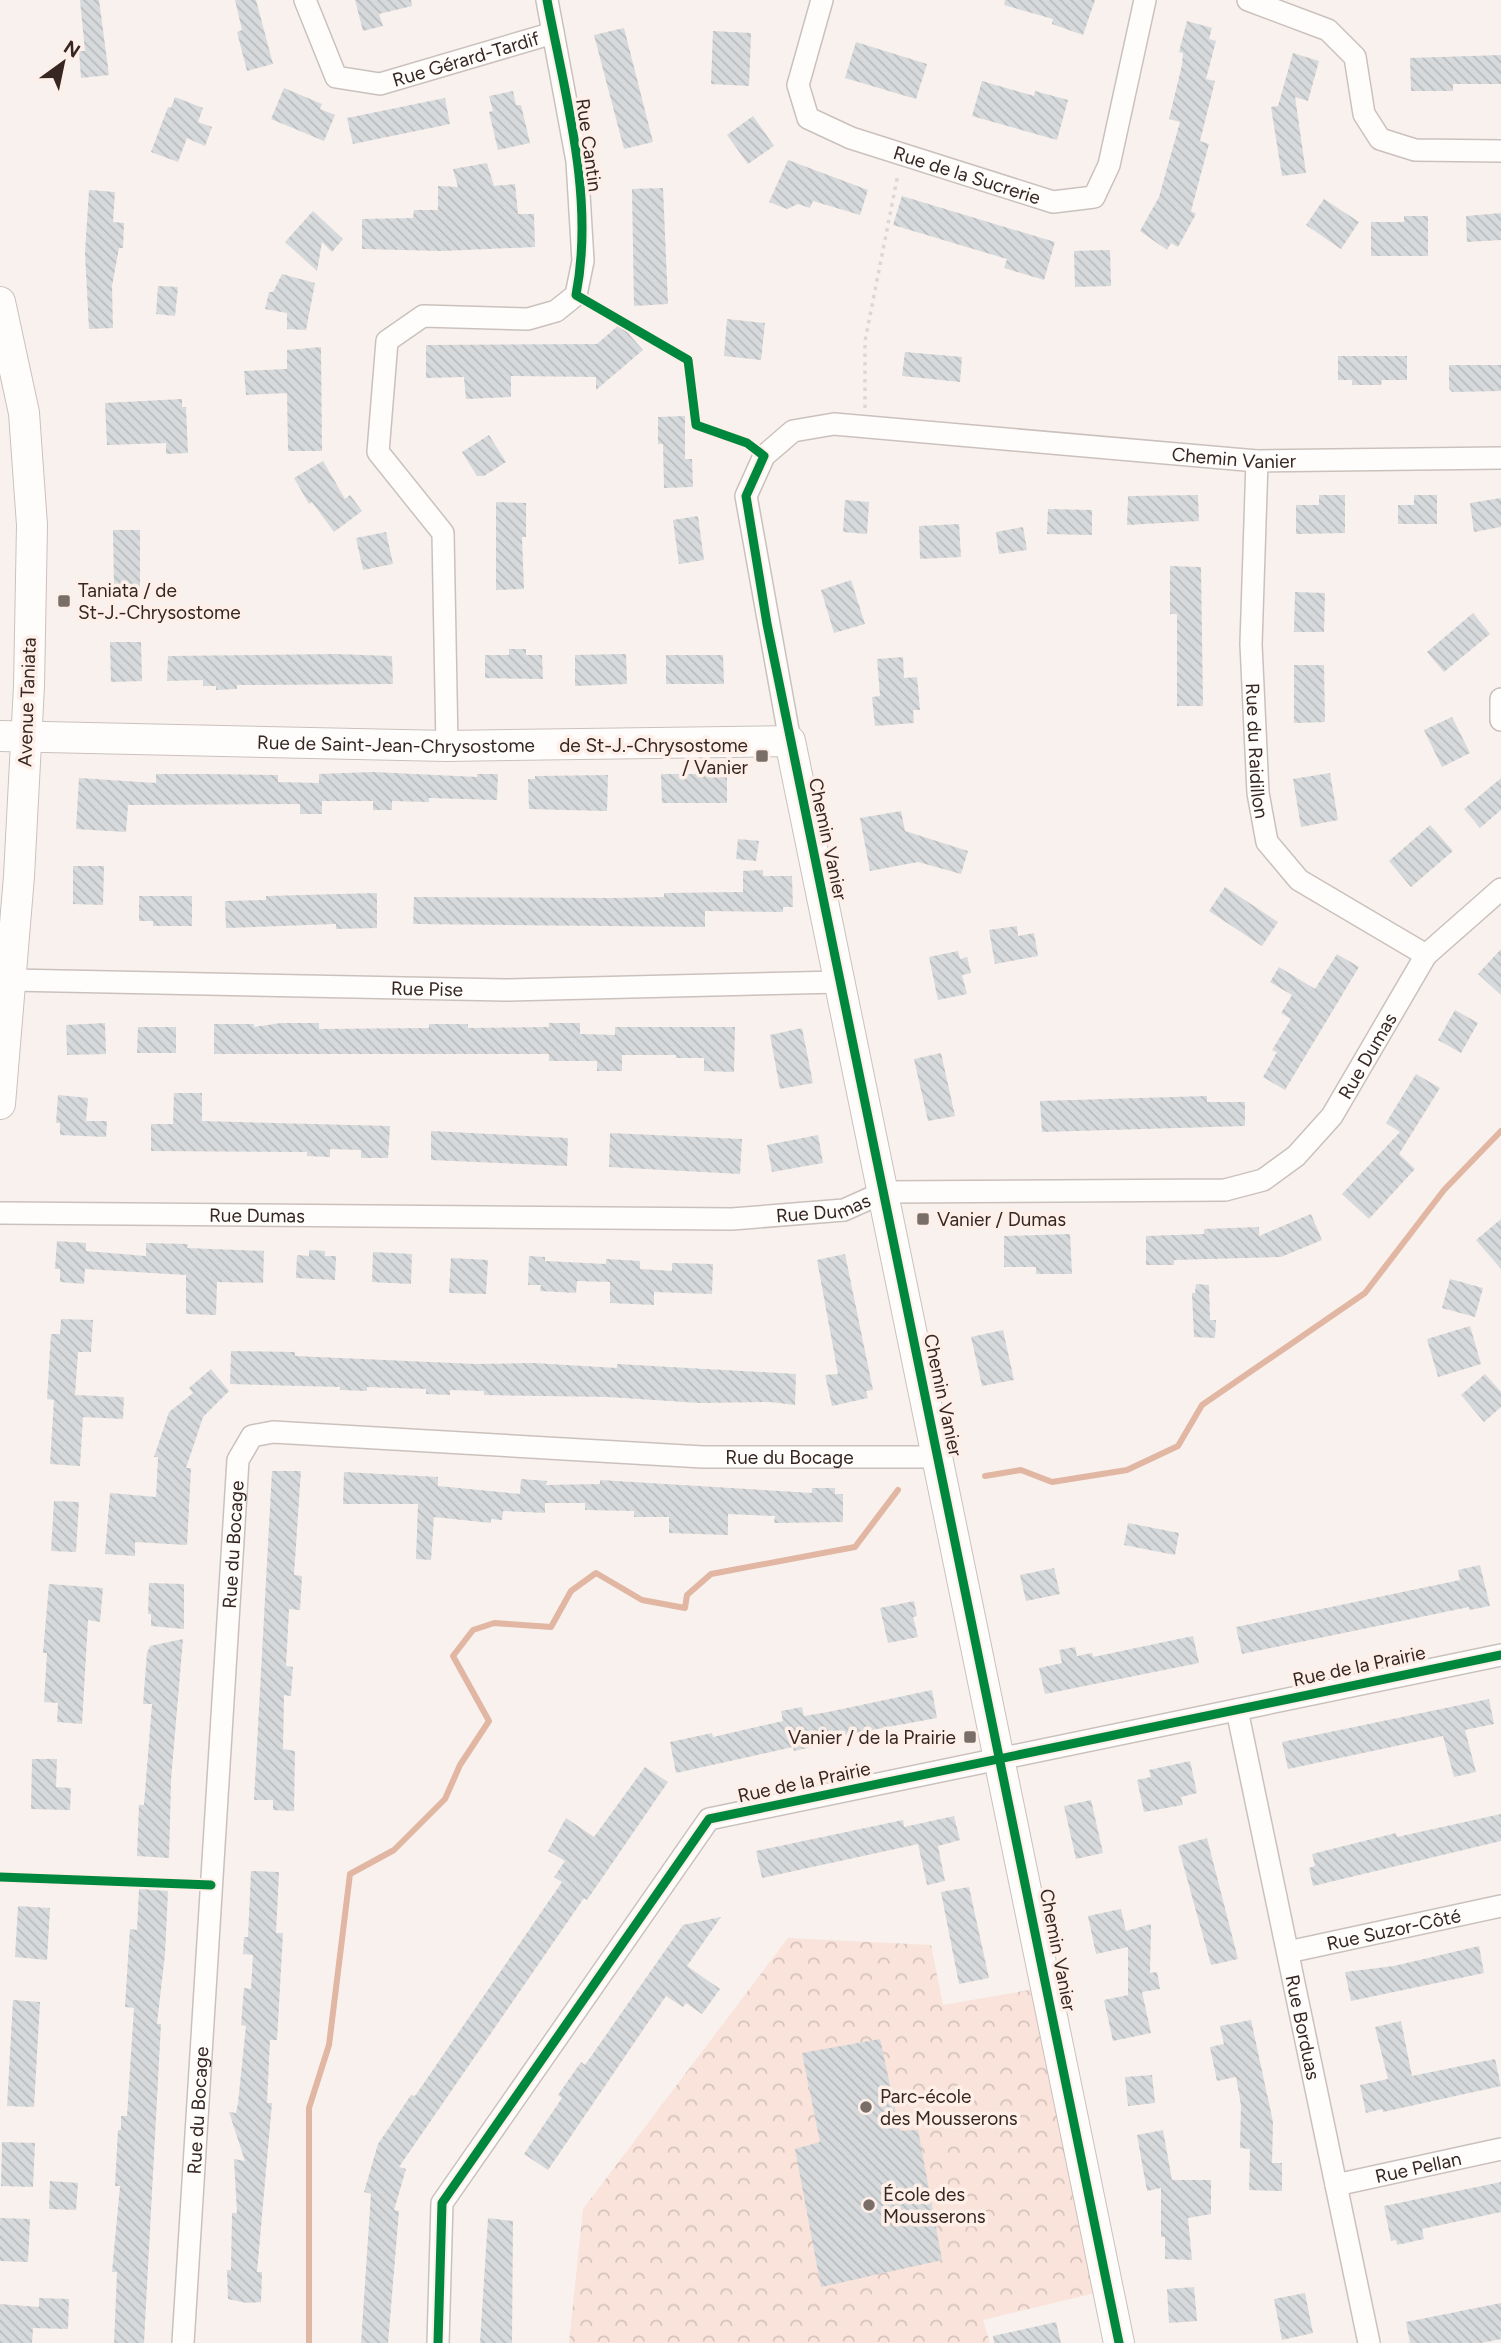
<svg xmlns="http://www.w3.org/2000/svg" width="1501" height="2343" font-family="Figtree,sans-serif">
<style>
.forest{fill:url(#forest-crowns)}
.lines{fill:none;stroke-linecap:round;stroke-linejoin:round}
.stream{stroke:#e1b6a3;stroke-width:6}
.building{fill:url(#building-back-hatch)}
.street-casing{stroke:#cbc1bc;stroke-width:24}
.secondary-casing{stroke:#cbc1bc;stroke-width:32}
.path{stroke:#dad7d5;stroke-width:3.5;stroke-dasharray:3.5 5;stroke-linecap:butt}
.street{stroke:#fefdfc;stroke-width:21}
.secondary{stroke:#fefdfc;stroke-width:30}
.cycleway-casing{stroke:#feefe8;stroke-width:13}
.cycleway{stroke:#00873e;stroke-width:9}
.poi-dot{fill:#7a6e69;stroke:#feefe8;stroke-width:2.5}
.labels{text-anchor:middle;dominant-baseline:central;stroke-width:7;stroke-linejoin:round;paint-order:stroke}
.street-label{font-size:19px;fill:#362722;stroke:#feefe8}
.poi-label{font-size:19px;fill:#362722;stroke:#feefe8;text-anchor:start}
</style>
<defs>
<pattern id="forest-crowns" width="20" height="18" patternUnits="userSpaceOnUse" patternTransform="scale(1.75)"><rect width="20" height="18" fill="#f9e3da"/><path d="M2 6a3 3 0 1 1 6 0M12 15a3 3 0 1 1 6 0" fill="none" stroke="#d6c3bb"/></pattern>
<pattern id="building-back-hatch" width="6" height="6" patternUnits="userSpaceOnUse" patternTransform="scale(1.75)"><rect width="6" height="6" fill="#d7dadc"/><path d="M-1 5l2 2M0 0l6 6M5-1l2 2" fill="none" stroke="#b9bbbc"/></pattern>
</defs>
<rect width="100%" height="100%" fill="#f9f1ed"/>
<path class="forest" d="M788 1938 931 1945 943 2005 1047 1987 1108 2290 983 2320 990 2343H569L583 2209Z"/>
<g class="lines">
<g class="stream">
<path d="M985 1476 1021 1470 1052 1482 1127 1470 1178 1446 1202 1405 1365 1293 1444 1190 1501 1131"/>
<path d="M309 2343V2108L329 2045 350 1874 394 1850 445 1799 460 1765 489 1721 453 1656 473 1630 494 1623 551 1627 571 1591 596 1573 642 1600 685 1608 687 1595 711 1574 855 1547 898 1490"/>
</g>
</g>
<g class="building">
<path d="M80 0H99L109 75 81 78 79 51H85Z"/>
<path d="M235 0H256L273 64 247 71 237 32 242 30Z"/>
<path d="M355 0H411L412 6 379 14 383 26 363 31Z"/>
<path d="M1005 0H1095L1083 35 1052 24 1053 19 1004 5Z"/>
<path d="M1187 21 1212 28 1209 39 1216 41 1206 79 1215 81 1200 141 1209 144 1191 211 1196 214 1178 247 1171 243 1167 250 1140 231 1159 197 1180 122 1169 119 1182 65 1183 53 1179 52Z"/>
<path d="M624 28 653 142 624 149 594 35Z"/>
<path d="M713 31 751 33 749 86 711 84Z"/>
<path d="M856 42 927 64 916 99 845 78Z"/>
<path d="M1293 53 1319 61 1308 101 1295 97 1306 173 1282 176 1271 107 1278 106Z"/>
<path d="M1501 55V84H1453V91H1411L1410 58Z"/>
<path d="M982 81 1034 96 1035 91 1068 100 1057 140 972 116Z"/>
<path d="M284 88 322 104 320 109 335 115 324 141 271 119Z"/>
<path d="M513 91 516 105H521L530 143 498 150 489 112 493 111 489 96Z"/>
<path d="M175 97 203 108 198 122 212 127 205 146 187 138 178 162 151 152 168 107 171 108Z"/>
<path d="M445 98 450 124 353 144 347 118Z"/>
<path d="M753 116 774 146 748 164 727 135Z"/>
<path d="M788 160 868 190 860 215 813 201 810 208 798 204 787 209 769 202Z"/>
<path d="M487 163 494 186 515 184 518 214H534L535 247 442 251 362 249V219L413 218 414 210H438V186L458 187 453 169Z"/>
<path d="M663 188 668 304 634 306 632 189Z"/>
<path d="M89 190 115 192 113 222 124 223 123 248H119L112 286 113 328 89 329 85 253Z"/>
<path d="M902 196 1055 242 1044 280 1004 268 1007 259 893 225Z"/>
<path d="M1324 199 1359 222 1341 249 1306 225Z"/>
<path d="M313 211 343 239 332 252 322 242 317 271 285 242Z"/>
<path d="M1501 213V240L1467 242 1466 216Z"/>
<path d="M1404 216H1428V256H1371V222H1404Z"/>
<path d="M1110 250 1111 286 1075 287 1074 251Z"/>
<path d="M282 274 315 283 306 330 287 329V313L265 309 269 292H273Z"/>
<path d="M158 286 178 287 175 316 156 314Z"/>
<path d="M727 319 765 323 761 360 724 356Z"/>
<path d="M620 324 643 350 596 390V377L511 376V397L466 399 464 377 426 378V345L597 344Z"/>
<path d="M321 347 322 451H288L287 393 246 395 244 371 287 369V350Z"/>
<path d="M905 352 962 357 960 382 902 376Z"/>
<path d="M1338 356H1407V380H1382L1381 385H1352V380H1338Z"/>
<path d="M1449 365H1501V391L1452 392 1449 388Z"/>
<path d="M182 399V407H186L188 453 166 454V443L107 445 105 403Z"/>
<path d="M685 416V459H692L693 487 664 488 663 444H658V417Z"/>
<path d="M489 435 506 462 484 476H477L462 452Z"/>
<path d="M323 461 345 499 350 495 362 511 334 532 312 502 309 504 294 478Z"/>
<path d="M1198 495 1199 521 1127 525 1128 496Z"/>
<path d="M1319 495H1345V533L1296 534V505H1319Z"/>
<path d="M1414 495H1437V524H1398V505H1414Z"/>
<path d="M1501 498V527L1474 532 1470 503Z"/>
<path d="M845 500 869 502 867 534 843 532Z"/>
<path d="M496 502 526 503V537H522L524 589 496 590Z"/>
<path d="M1048 509 1092 510V535L1047 534Z"/>
<path d="M698 516 704 560 679 564 673 520Z"/>
<path d="M959 524 961 557 920 559 919 526Z"/>
<path d="M1023 527 1027 550 999 554 996 532Z"/>
<path d="M113 530H140V587H114Z"/>
<path d="M386 532 393 564 363 570 356 538Z"/>
<path d="M1170 566 1201 567 1203 706H1177V614H1170Z"/>
<path d="M851 580 865 624 834 633 821 590Z"/>
<path d="M1295 592 1325 593 1324 632H1294Z"/>
<path d="M1473 613 1490 634 1444 672 1427 652Z"/>
<path d="M110 642H141L142 681 111 682Z"/>
<path d="M509 649H526V655H542L543 679 485 678V655H509Z"/>
<path d="M334 654 392 656 393 684 237 685V689L216 690V686H203V680L167 681 168 656Z"/>
<path d="M626 654 627 684 575 686V655Z"/>
<path d="M666 655H723L724 684H666Z"/>
<path d="M903 657 904 678 917 677 920 710H913L914 723 875 726 872 697 880 696 877 659Z"/>
<path d="M1294 665H1324L1325 722 1294 723Z"/>
<path d="M1452 717 1470 753 1442 767 1424 730Z"/>
<path d="M373 772 477 777V774H498L497 800 429 798V802L392 801V810H373V801H322V814H300V804L128 805 126 832 76 829 79 778 156 783V774H210L278 775V782L319 783V774Z"/>
<path d="M1330 773 1338 820 1301 827 1293 779Z"/>
<path d="M661 774H727V803H662Z"/>
<path d="M608 775 607 811 529 809 528 779H535V776Z"/>
<path d="M1501 778V810L1480 828 1464 809Z"/>
<path d="M901 811 905 831 968 851 961 874 918 862 870 871 860 818Z"/>
<path d="M1430 825 1453 851 1411 887 1389 861Z"/>
<path d="M738 839 759 841 756 861 736 859Z"/>
<path d="M73 866H104L103 905 73 904Z"/>
<path d="M763 870V876H792L793 907H783V912L705 911V927L413 924 414 897 613 898 664 897V893L743 892V871Z"/>
<path d="M1225 887 1278 922 1262 946 1209 911Z"/>
<path d="M377 893V928L336 929V924L226 928 225 901 266 900V896Z"/>
<path d="M139 896H192V926H153V921H139Z"/>
<path d="M1017 926 1018 936 1034 933 1038 956 995 964 989 930Z"/>
<path d="M1501 949V995L1478 974Z"/>
<path d="M958 951 960 959 967 957 971 973 962 975 967 994 938 1000 929 957Z"/>
<path d="M1337 954 1359 967 1285 1090 1263 1077 1277 1052 1272 1050 1291 1019 1281 1013 1292 995 1270 982 1279 967 1315 989Z"/>
<path d="M1455 1010 1478 1023 1461 1053 1438 1040Z"/>
<path d="M105 1023 106 1054 67 1055 66 1025Z"/>
<path d="M281 1023H319V1029L429 1028V1024H468V1028L549 1027V1023H580V1034L615 1035V1027H735L734 1072 704 1071V1058H676V1055H622V1071H597V1061H549V1054H214V1024H254V1027Z"/>
<path d="M138 1027H176V1053H137Z"/>
<path d="M802 1028 813 1083 780 1089 770 1035Z"/>
<path d="M941 1053 955 1116 928 1121 914 1059Z"/>
<path d="M1416 1074 1440 1088 1399 1154 1415 1169 1369 1219 1342 1194 1400 1132 1386 1123Z"/>
<path d="M174 1093H202V1121L390 1126 388 1158H361V1150L330 1149V1157L307 1156V1152L151 1151V1124H173Z"/>
<path d="M58 1095 88 1098 86 1121H107L106 1137 60 1135V1123H56Z"/>
<path d="M1207 1096V1102H1245V1126L1042 1132 1040 1101Z"/>
<path d="M431 1131 568 1138 567 1166 431 1160Z"/>
<path d="M610 1133 742 1139 740 1174 609 1167Z"/>
<path d="M818 1135 823 1163 772 1172 767 1145Z"/>
<path d="M1311 1214 1322 1240 1281 1257 1174 1260V1265H1146V1236L1204 1234V1229L1259 1227V1236Z"/>
<path d="M1501 1219V1269L1476 1240Z"/>
<path d="M1070 1234 1072 1274H1036V1267H1004V1236Z"/>
<path d="M57 1241 86 1243V1251L146 1256V1243L188 1244 187 1248 264 1251 263 1283 217 1282 216 1315 186 1314V1275L85 1269 84 1284 60 1282V1269H55Z"/>
<path d="M309 1250 325 1251V1256H336L335 1280 296 1278 297 1255 309 1256Z"/>
<path d="M373 1252 412 1254 411 1284 372 1282Z"/>
<path d="M845 1254 873 1390 866 1391 868 1398 832 1406 825 1375 838 1374 817 1260Z"/>
<path d="M529 1256 545 1257V1261L606 1264V1259L640 1261V1269L672 1271V1263L713 1264 712 1294 654 1292V1305L610 1303V1282L577 1281 576 1293 540 1291 541 1285H528Z"/>
<path d="M451 1258 488 1260 486 1294 449 1293Z"/>
<path d="M1450 1279 1483 1288 1475 1317 1442 1308Z"/>
<path d="M1196 1284 1209 1285 1210 1320H1216L1215 1338 1194 1337 1192 1293H1195Z"/>
<path d="M61 1319 93 1320 91 1352H78L75 1395 124 1397 123 1419 83 1417 80 1466 50 1464 54 1400 47 1399 51 1334H60Z"/>
<path d="M1470 1326 1481 1364 1438 1377 1427 1339Z"/>
<path d="M1003 1330 1014 1380 982 1386 971 1337Z"/>
<path d="M231 1351 295 1352V1356L475 1364 533 1363 617 1368V1364L796 1374 795 1405 770 1402 700 1403 608 1397 484 1395V1391L450 1390V1395L426 1394V1389L367 1387V1391L340 1390V1387L230 1384Z"/>
<path d="M211 1369 229 1391 203 1417 186 1468H191L187 1545 135 1542V1556L105 1554 110 1493 156 1497 158 1457H154L169 1412 193 1393 189 1388Z"/>
<path d="M1485 1374 1501 1392V1407L1484 1422 1461 1395Z"/>
<path d="M272 1471H301L294 1575 302 1576 300 1610 289 1609 286 1666 293 1667 291 1696 284 1695 283 1749 295 1751 294 1811 273 1810V1800H254Z"/>
<path d="M344 1472 438 1477V1486L520 1494 521 1479 547 1481 546 1485 600 1484V1480L812 1493V1488H835V1494H843V1522L774 1523 775 1516 728 1514V1535L669 1533V1517H634V1511L585 1510V1503H545V1513L503 1511 502 1520 491 1519V1523L434 1517 431 1560 416 1559 418 1504H343Z"/>
<path d="M54 1501 79 1502 76 1552 51 1551Z"/>
<path d="M1128 1523 1179 1533 1175 1555 1124 1545Z"/>
<path d="M1480 1565 1490 1606 1469 1610V1607L1242 1654 1236 1627 1460 1580 1458 1570Z"/>
<path d="M1054 1568 1060 1594 1026 1601 1020 1575Z"/>
<path d="M149 1583 184 1584V1629L151 1626V1614H148Z"/>
<path d="M49 1584 103 1588 100 1622 88 1620 82 1724 57 1722 58 1703 44 1702 47 1653H43Z"/>
<path d="M914 1601 917 1616 913 1617 918 1637 888 1643 880 1608Z"/>
<path d="M1193 1636 1199 1663 1045 1694 1039 1668 1062 1663 1059 1650 1075 1647 1077 1656 1092 1653 1093 1657Z"/>
<path d="M183 1639 171 1780 169 1858 137 1856 139 1805H144L152 1704H143L147 1653 150 1646Z"/>
<path d="M932 1690 937 1718 833 1737 834 1742 794 1751 793 1747 676 1773 670 1742 712 1733 713 1737 783 1721 781 1711 802 1707 804 1716 828 1712Z"/>
<path d="M1489 1699 1494 1724 1465 1730 1476 1772 1454 1777 1443 1736 1288 1769 1282 1742Z"/>
<path d="M32 1759H57L56 1787 71 1788 70 1810 31 1809Z"/>
<path d="M1190 1761 1197 1793 1181 1797 1183 1805 1144 1812 1137 1780 1151 1777 1149 1770Z"/>
<path d="M645 1767 668 1782 587 1900 584 1898 399 2167 406 2169 394 2210 399 2211 388 2343H361L371 2194 364 2192 378 2144 411 2095 415 2096 562 1882 554 1877 565 1861 548 1851 566 1818 594 1837Z"/>
<path d="M1091 1800 1103 1853 1076 1859 1064 1806Z"/>
<path d="M1501 1814V1841L1313 1886 1309 1868 1315 1866 1312 1854 1396 1833 1397 1837Z"/>
<path d="M954 1816 960 1840 938 1846 945 1881 927 1885 918 1844 762 1878 756 1851 903 1820 904 1827Z"/>
<path d="M1207 1838 1238 1959 1211 1965 1178 1846Z"/>
<path d="M251 1871 279 1872 276 1933H283L277 2040H270L267 2103H272L257 2272H262L261 2302 247 2303 228 2299 227 2270H231L232 2213H237L234 2159 245 2161 229 2112 236 2113 238 2103 246 2026 241 2025 244 1988 251 1989 253 1955 243 1954 244 1937H248Z"/>
<path d="M969 1887 989 1978 959 1984 941 1892Z"/>
<path d="M139 1889 168 1891 165 1954 157 2024H161L145 2323 144 2343H114L117 2272H112L120 2186H115L118 2130H121V2116H127L134 2008 125 2007 128 1958 130 1929 137 1930Z"/>
<path d="M18 1906 50 1908 47 1960 15 1957Z"/>
<path d="M1121 1909 1126 1931 1151 1924 1150 1973 1157 1972 1160 1989 1142 1992 1151 2033 1113 2041 1104 2000 1128 1995V1947L1096 1954 1088 1916Z"/>
<path d="M721 1917 687 1966 720 1989 702 2014 686 2003 683 2007 666 1996 548 2170 524 2154 562 2098 558 2095 581 2062 585 2065 683 1925Z"/>
<path d="M1479 1946 1484 1973 1351 2001 1345 1972 1394 1966Z"/>
<path d="M13 2000 40 2002 34 2107 7 2106Z"/>
<path d="M1251 2020 1273 2122 1272 2163H1282V2191L1249 2190 1250 2149 1240 2148 1241 2105 1236 2077 1217 2081 1210 2047 1224 2044 1220 2026Z"/>
<path d="M1401 2021 1412 2076 1495 2059 1501 2086 1383 2112 1382 2109 1366 2113 1360 2085 1388 2079 1375 2027Z"/>
<path d="M880 2039 900 2131 918 2130 942 2260 821 2287 795 2149 820 2142 802 2053Z"/>
<path d="M1152 2075 1155 2103 1128 2106 1125 2077Z"/>
<path d="M1163 2130 1172 2180H1211V2214L1188 2218 1192 2260 1165 2259V2237H1161V2188L1147 2191 1137 2135Z"/>
<path d="M2 2142 35 2143 33 2187 1 2186Z"/>
<path d="M50 2181 78 2183 76 2210 49 2209Z"/>
<path d="M1501 2182V2212L1422 2229 1424 2239 1397 2245 1396 2240 1391 2241 1384 2206Z"/>
<path d="M0 2218 30 2219 28 2262 0 2261Z"/>
<path d="M488 2218 513 2221 512 2343H480Z"/>
<path d="M1194 2287 1197 2321 1169 2323 1167 2289Z"/>
<path d="M1305 2293 1313 2333 1282 2340 1274 2299Z"/>
<path d="M39 2298 69 2299 68 2329 33 2328 32 2343H0V2304L39 2307Z"/>
<path d="M1501 2303V2339L1481 2343H1410L1406 2322Z"/>
<path d="M1056 2322 1061 2343H994L993 2336Z"/>
</g>
<g class="lines">
<g class="street-casing">
<g id="street">
<path id="s1" d="M305 0 336 77 380 84 553 33"/>
<path id="s2" d="M822 0 798 85 808 118 851 138 1053 202 1094 197 1109 165 1145 0"/>
<path d="M1248 0 1328 30 1355 57 1364 114 1380 139 1415 150 1501 151"/>
<path id="s3" d="M1257 461 1251 644 1258 793 1267 842 1299 880 1426 955"/>
<path d="M1501 699V720"/>
<path id="s4" d="M790 741 746 496 764 456 793 431 834 424 1257 461 1501 458"/>
<path d="M447 746 443 533 378 452 387 341 423 316 528 319 556 311 576 295 583 261 577 161 547 0"/>
<path id="s5" d="M12 980 505 990 840 982"/>
<path id="s6" d="M0 1213 732 1219 844 1210 884 1192 1225 1190 1263 1180 1296 1156 1332 1116 1426 955 1501 889"/>
<path id="s7" d="M1237 1710 1369 2343"/>
<path id="s8" d="M1288 1952 1501 1906"/>
<path id="s9" d="M1336 2185 1501 2149"/>
<path id="s10" d="M183 2343 238 1460 252 1436 273 1432 703 1457H938"/>
<path d="M438 2343 442 2203 709 1819 1501 1655"/>
</g>
</g>
<g class="secondary-casing">
<g id="secondary">
<path d="M0 302 24 413 32 525 29 686 19 876 0 1104"/>
<path id="s11" d="M0 736 447 746 790 741 1119 2343"/>
</g>
</g>
<path class="path" d="M865 408V341L898 174"/>
<use href="#street" class="street"/>
<use href="#secondary" class="secondary"/>
<g class="cycleway-casing">
<g id="cycleway">
<path d="M547 0C565 95 595 198 576 295L688 360 696 425 747 443 764 456 746 496 767 624 1119 2343"/>
<path d="M0 1877 211 1885"/>
<path d="M438 2343 442 2203 709 1819 1501 1655"/>
</g>
</g>
<use href="#cycleway" class="cycleway"/>
</g>
<g class="poi-dot">
<rect x="57" y="594" width="14" height="14" rx="3.5"/>
<rect x="755" y="749" width="14" height="14" rx="3.5"/>
<rect x="916" y="1212" width="14" height="14" rx="3.5"/>
<rect x="963" y="1730" width="14" height="14" rx="3.5"/>
<circle cx="866" cy="2107" r="7"/>
<circle cx="869" cy="2205" r="7"/>
</g>
<g class="labels">
<g class="street-label">
<text stroke="none"><textPath href="#s1" startOffset="217">Rue Gérard-Tardif</textPath></text>
<text transform="translate(589 145) rotate(82)">Rue Cantin</text>
<text stroke="none"><textPath href="#s2" startOffset="292">Rue de la Sucrerie</textPath></text>
<text stroke="none"><textPath href="#s4" startOffset="774">Chemin Vanier</textPath></text>
<text transform="translate(27 702) rotate(-88)">Avenue Taniata</text>
<text stroke="none"><textPath href="#s11" startOffset="396">Rue de Saint-Jean-Chrysostome</textPath></text>
<text stroke="none"><textPath href="#s3" startOffset="290">Rue du Raidillon</textPath></text>
<text transform="translate(828 839) rotate(78)">Chemin Vanier</text>
<text stroke="none"><textPath href="#s5" startOffset="415">Rue Pise</textPath></text>
<text stroke="none"><textPath href="#s6" startOffset="1433">Rue Dumas</textPath></text>
<text stroke="none"><textPath href="#s6" startOffset="824">Rue Dumas</textPath></text>
<text stroke="none"><textPath href="#s6" startOffset="257">Rue Dumas</textPath></text>
<text transform="translate(943 1395) rotate(78)">Chemin Vanier</text>
<text stroke="none"><textPath href="#s10" startOffset="1451">Rue du Bocage</textPath></text>
<text stroke="none"><textPath href="#s10" startOffset="800">Rue du Bocage</textPath></text>
<text transform="translate(1359 1666) rotate(-12)">Rue de la Prairie</text>
<text transform="translate(804 1782) rotate(-12)">Rue de la Prairie</text>
<text stroke="none"><textPath href="#s8" startOffset="108">Rue Suzor-Côté</textPath></text>
<text transform="translate(1058 1950) rotate(79)">Chemin Vanier</text>
<text stroke="none"><textPath href="#s7" startOffset="324">Rue Borduas</textPath></text>
<text stroke="none"><textPath href="#s10" startOffset="233">Rue du Bocage</textPath></text>
<text stroke="none"><textPath href="#s9" startOffset="84">Rue Pellan</textPath></text>
</g>
<g class="poi-label">
<text x="78" y="590">Taniata / de<tspan x="78" dy="22">St-J.-Chrysostome</tspan></text>
<text x="748" y="745" text-anchor="end">de St-J.-Chrysostome<tspan x="748" dy="22">/ Vanier</tspan></text>
<text x="937" y="1219">Vanier / Dumas</text>
<text x="956" y="1737" text-anchor="end">Vanier / de la Prairie</text>
<text x="880" y="2096">Parc-école<tspan x="880" dy="22">des Mousserons</tspan></text>
<text x="883" y="2194">École des<tspan x="883" dy="22">Mousserons</tspan></text>
</g>
</g>
<g transform="translate(63 63) rotate(33)" stroke="#feefe8" stroke-width="5" paint-order="stroke">
<path d="M0-5L12 26L0 18L-12 26Z" fill="#362722"/>
<text y="-10" font-size="19" font-weight="bold" text-anchor="middle" fill="#362722">N</text>
</g>
</svg>
